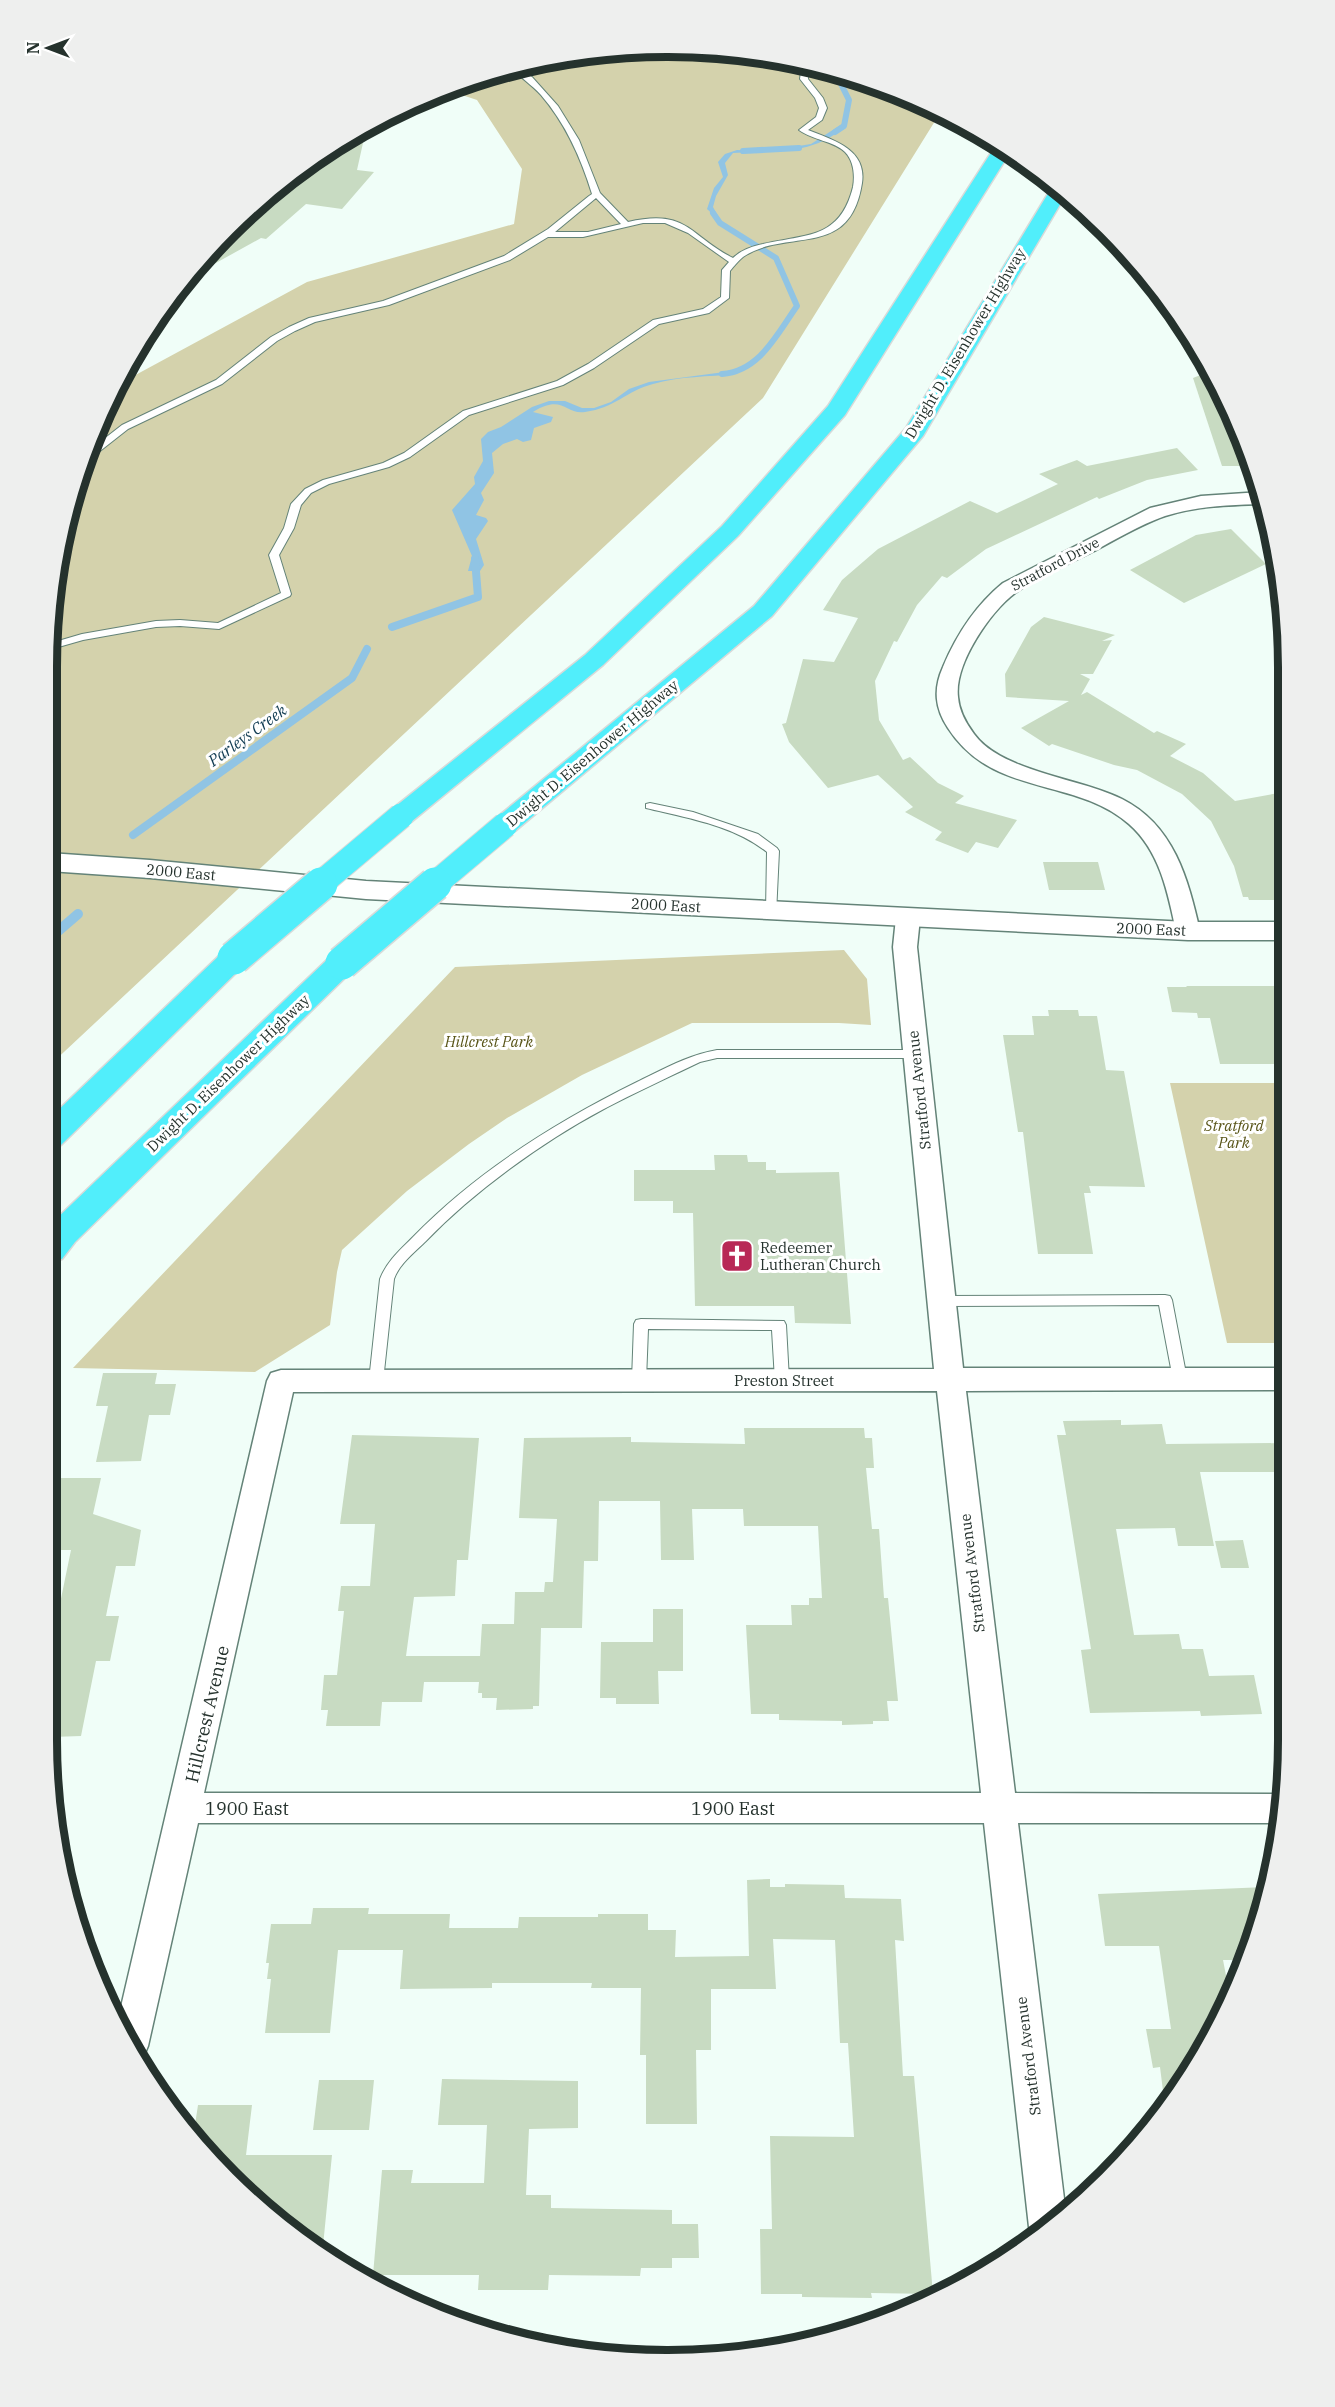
<svg xmlns="http://www.w3.org/2000/svg" width="1335" height="2407" font-family="'IBM Plex Serif',serif">
<style>
.green{fill:#d4d2ac}
.water{fill:#90c4e4}
.lines{fill:none;stroke-linecap:round;stroke-linejoin:round}
.stream-far2{stroke:#90c4e4;stroke-width:6}
.stream-far1{stroke:#90c4e4;stroke-width:8}
.stream{stroke:#90c4e4;stroke-width:10}
.building{fill:#c8dbc2}
.service-casing{stroke:#648378;stroke-width:2}
.minor-casing{stroke:#648378;stroke-width:3}
.tertiary-casing{stroke:#648378;stroke-width:3}
.motorway-casing{stroke:#d8dad9;stroke-width:3}
.service{fill:#fff;fill-rule:evenodd}
.minor{fill:#fff;fill-rule:evenodd}
.tertiary{fill:#fff;fill-rule:evenodd}
.motorway{fill:#51eefb;fill-rule:evenodd}
.motorway-bridge-far1-casing{stroke:#d8dad9;stroke-width:27;stroke-linecap:butt}
.motorway-bridge-casing{stroke:#d8dad9;stroke-width:36;stroke-linecap:butt}
.motorway-bridge-far1{stroke:#51eefb;stroke-width:25}
.motorway-bridge{stroke:#51eefb;stroke-width:33}
.labels{text-anchor:middle;dominant-baseline:central;stroke-width:6;stroke-linejoin:round;paint-order:stroke}
.far-street-label{font-size:14px;fill:#25322d;stroke:#fff}
.street-label{font-size:15px;fill:#25322d;stroke:#fff}
.park-label{font-size:15px;font-style:italic;fill:#585417;stroke:#fff}
.poi-label{font-size:15px;fill:#25322d;stroke:#fff;text-anchor:start}
.water-label{font-size:16px;font-style:italic;fill:#113c52;stroke:#fff}
.near-street-label{font-size:18px;fill:#25322d;stroke:#fff}
.rim{fill:none;stroke:#25322d;stroke-width:8}
</style>
<rect width="100%" height="100%" fill="#f0fef8"/>
<g class="green">
<path d="M627 48 749 52 867 80 940 113 763 398 49 1066 48 627 79 468 117 385 307 282 514 224 522 169 477 100 447 90 507 68Z"/>
<path d="M844 950 867 979 871 1025 839 1023H692L582 1075 507 1118 469 1144 407 1191 342 1250 337 1272 330 1325 255 1372 73 1368 455 967Z"/>
<path d="M1170 1083H1285L1286 1343H1227Z"/>
</g>
<g class="water">
<path d="M842 124H847C816 156 774 150 733 153L725 163 728 175 716 196 713 207 722 223 707 209 714 188 723 177 718 162 725 154 737 150 767 151 811 144Z"/>
<path d="M732 371 736 374C709 377 679 376 653 384 626 391 615 408 585 412 565 415 563 393 533 412L553 417 551 422 534 428 531 440 523 442 517 439 503 444 492 453 494 473 481 493 484 500 476 515 486 518 488 521 476 539 484 565 480 571H468L472 556 452 510 475 484 474 477 483 461 481 439 488 432 501 427 532 407 549 401H565L582 408H594L611 402 629 389 649 382Z"/>
</g>
<g class="lines">
<g class="stream-far2">
<path d="M835 72 849 100 844 126 835 132"/>
<path d="M743 151 799 148"/>
<path d="M713 213 720 223 776 258 797 306C777 334 760 371 722 374"/>
</g>
<g class="stream-far1">
<path d="M392 627 478 597 475 559"/>
<path d="M133 835 352 678 367 649"/>
</g>
<path class="stream" d="M49 939 78 914"/>
</g>
<g class="building">
<path d="M341 143H363L357 170 374 172 342 209 306 204 266 239 261 238 196 274 193 269 201 258 290 175Z"/>
<path d="M1208 372 1251 459 1254 466H1222L1193 378Z"/>
<path d="M1177 448 1198 470 1147 480 1099 499 1097 497 986 549 947 578 942 576 917 605 897 642 894 641 875 681 879 720 903 760 910 757 938 783 964 796 955 803 1017 820 998 848 976 842 968 853 935 840 942 832 905 812 913 807 878 775 828 788 789 742 782 724 786 723 803 659 834 662 858 618 823 610 842 580 878 549 970 501 997 513 1058 484 1039 474 1077 460 1087 466Z"/>
<path d="M1231 529 1266 564 1184 603 1130 570 1196 535Z"/>
<path d="M1044 617 1115 635 1102 641 1112 640 1093 674H1080L1090 679 1081 695 1087 692 1154 733 1157 731 1186 744 1170 756 1203 773 1235 801 1284 792V900H1249L1248 897H1243L1234 866 1211 821 1182 794 1137 770 1114 765 1052 744 1049 746 1021 728 1069 701 1006 697 1005 674 1031 627Z"/>
<path d="M1043 862H1098L1105 890H1049Z"/>
<path d="M1186 986H1285V1064H1220L1210 1018H1198L1197 1013 1172 1012 1167 987H1187Z"/>
<path d="M1048 1010H1078L1079 1016H1097L1106 1070 1124 1071 1145 1187 1089 1186 1091 1193H1084L1093 1254H1038L1023 1132H1018L1003 1035H1034L1032 1016H1049Z"/>
<path d="M714 1155H747L748 1162H766V1170H776V1173L839 1172 851 1324 795 1323 794 1306H695L693 1213H673V1201H634V1170H715Z"/>
<path d="M103 1373H157L155 1384H176L170 1415H149L141 1461 96 1462 108 1406H96Z"/>
<path d="M1121 1420V1425L1162 1424 1166 1444 1286 1443V1472H1200L1214 1546H1178L1175 1528 1116 1529 1134 1635 1179 1634 1182 1649H1203L1209 1676 1254 1675 1262 1714 1201 1716 1200 1711 1090 1713 1081 1650 1091 1649 1057 1435H1066L1063 1421Z"/>
<path d="M744 1428H864L865 1438H872L874 1468H866L872 1529H879L884 1598H888L898 1701H887L889 1721H873V1724L842 1725V1721L779 1720V1714H751L746 1625H792L791 1605H809V1598H822L818 1526H744L743 1509H692L694 1560H661L660 1501H599L598 1561H584L582 1628H541L539 1706H533V1709L496 1710 497 1698H482V1693H478L479 1682H424L422 1702H382L380 1726H326L328 1710H321L324 1675H337L344 1611H338L341 1586H370L375 1524H340L352 1435 479 1438 468 1560H457L455 1596 414 1597 406 1656H480L482 1624H514L515 1592H544L545 1582H553L557 1519 519 1518 524 1438 631 1437V1442L745 1444Z"/>
<path d="M51 1478H101L93 1514 141 1530 135 1566H116L106 1616H119L110 1661H96L81 1736 52 1737 51 1618H57L71 1550H51Z"/>
<path d="M1243 1540 1249 1568H1221L1215 1541Z"/>
<path d="M653 1609H683V1671H658L659 1704H616V1698H600L601 1642H653Z"/>
<path d="M770 1879V1887H785V1884L844 1885 845 1898 901 1899 904 1941 895 1940 903 2076H914L933 2294 871 2293 872 2298 802 2297V2294H761L760 2229H772L770 2136 854 2137 848 2043H840L835 1940 773 1939 776 1989H711V2050H696L697 2124H646V2055H640L641 1988H591L592 1983H492V1988L400 1989 403 1950H338L330 2033H265L271 1979H267L269 1963H266L271 1924H311L313 1908H369L368 1914H450L449 1928H518L519 1917H598V1914H648V1930H676L675 1957 749 1956 747 1880Z"/>
<path d="M1266 1887 1256 1939 1246 1960H1223L1230 1996 1205 2050 1165 2107 1160 2067 1153 2068 1146 2029H1171L1159 1946H1105L1098 1894Z"/>
<path d="M442 2079 578 2081V2128L529 2129 526 2195H551V2208L672 2210V2224H698L699 2258H672V2268H641L640 2276 549 2275 548 2290H478L479 2275H373L382 2170H413L411 2183H484L487 2125H438Z"/>
<path d="M319 2080H374L369 2130H313Z"/>
<path d="M198 2105H252L246 2155H332L322 2256 229 2179 193 2138Z"/>
</g>
<g class="lines">
<g class="service-casing">
<g id="service">
<path d="M802 64 809 66 808 79 823 98 827 108 822 120 808 130C833 140 867 149 862 183 850 261 787 227 743 257 738 261 734 266 730 271L729 298 709 313 659 324 594 368 563 385 469 415 410 457 389 467 329 484 311 493 301 505 294 528 279 555 291 594 290 596 219 629 180 626 156 627 83 640 48 650V644L82 634 156 621 180 620 218 623 281 593 269 555 284 528 291 504 305 489 323 480 383 463 404 453 463 411 557 381 588 364 653 320 703 309 721 297 722 270 729 262 688 233 665 223H643L583 237H548L510 260 389 305 315 322 295 331 277 341 222 384 128 429 86 462 82 463 86 453 122 425 216 380 271 337 289 327 309 318 383 301 504 256 548 229 589 196 592 194C581 158 566 124 541 95 532 85 520 77 510 67L517 66 532 77 558 106 579 140 600 193 628 222C688 208 689 236 733 258 741 250 753 246 763 244 807 234 840 239 853 187 855 176 854 161 845 152 834 141 812 140 799 130L816 117 819 108 815 98 800 79ZM596 198 621 224 588 232H555Z"/>
<path d="M650 803 693 812 758 834 777 848 779 851 776 914H768L766 911 767 852C733 825 687 818 646 808V804Z"/>
<path d="M717 1050H916L922 1054 916 1058H717L700 1062C667 1078 634 1093 602 1110 542 1142 473 1192 426 1241 415 1252 399 1264 394 1279L383 1381 381 1385H371L369 1381 380 1279C387 1261 400 1250 413 1237 477 1171 556 1122 637 1082 664 1069 688 1055 717 1050Z"/>
<path d="M1165 1295 1170 1296 1172 1300 1187 1379 1185 1383H1175L1173 1379 1159 1305 942 1306 937 1305 935 1301 937 1297 942 1296Z"/>
<path d="M641 1319 784 1321 786 1325 789 1380 787 1384H777L775 1380 772 1330 648 1329 646 1380 644 1384H634L632 1380 634 1324 636 1320Z"/>
</g>
</g>
<g class="minor-casing">
<g id="minor">
<path d="M1261 492 1264 504C1230 505 1197 506 1165 516 1139 525 1115 540 1092 552 1067 565 1038 576 1015 593 990 612 954 664 958 697 959 711 966 723 974 734 987 752 1011 762 1031 769 1061 780 1093 785 1122 799 1174 825 1188 879 1200 931L1196 936 1188 939 1180 936 1176 931C1168 893 1160 851 1129 824 1074 776 993 798 948 728 935 708 933 689 943 667 957 634 975 606 1003 583L1150 508 1201 496Z"/>
<path d="M908 910 916 913 920 918 917 947 963 1368H1286V1390L966 1391 1015 1793 1284 1794 1279 1823H1018L1066 2215 1033 2238 1029 2227 984 1823H198L148 2046 143 2058 139 2060 117 2024 267 1381 271 1373 281 1370 934 1369 893 947 896 918 900 913ZM937 1391 981 1793H204L293 1392Z"/>
</g>
</g>
<g class="tertiary-casing">
<path id="tertiary" d="M49 853 150 860 366 881 1188 922H1284V940H1188L366 899 150 878 49 871Z"/>
</g>
<g class="motorway-casing">
<g id="motorway">
<path d="M996 145 1009 154 845 415 738 536 603 665 411 822 401 824 391 822 387 816 391 810 585 655 722 526 828 406Z"/>
<path d="M1052 187 1065 196 923 436 772 616 515 831 505 833 495 831 491 825 495 819 754 606 906 428Z"/>
<path d="M234 948 244 951 249 958 244 965 61 1145 50 1148 49 1119 224 951Z"/>
<path d="M342 953 353 956 357 963 353 970 75 1242 62 1259 50 1262 51 1224 331 956Z"/>
</g>
</g>
<use href="#service" class="service"/>
<use href="#minor" class="minor"/>
<use href="#tertiary" class="tertiary"/>
<use href="#motorway" class="motorway"/>
<g class="motorway-bridge-far1-casing">
<g id="motorway-bridge-far1">
<path d="M319 885 401 816"/>
<path d="M434 885 505 825"/>
</g>
</g>
<g class="motorway-bridge-casing">
<g id="motorway-bridge">
<path d="M234 958 321 884"/>
<path d="M342 963 435 884"/>
</g>
</g>
<use href="#motorway-bridge-far1" class="motorway-bridge-far1"/>
<use href="#motorway-bridge" class="motorway-bridge"/>
</g>
<defs>
<g id="church-square" transform="scale(1.725)"><rect x="-9" y="-9" width="18" height="18" rx="4" fill="#b82856" stroke="#fff"/><path d="M-1.2-6h2.4v3.5h3.3v2.4h-3.3V6h-2.4V-.1h-3.3v-2.4h3.3Z" fill="#fff"/></g>
</defs>
<g fill-rule="evenodd">
<use href="#church-square" x="737" y="1256"/>
</g>
<g class="labels">
<g class="far-street-label">
<text transform="translate(1055 564) rotate(-28)">Stratford Drive</text>
</g>
<g class="street-label">
<text transform="translate(965 343) rotate(-59)">Dwight D. Eisenhower Highway</text>
<text transform="translate(592 753) rotate(-40)">Dwight D. Eisenhower Highway</text>
<text transform="translate(181 872) rotate(5)">2000 East</text>
<text transform="translate(666 905) rotate(3)">2000 East</text>
<text transform="translate(1151 929) rotate(2)">2000 East</text>
<text transform="translate(228 1073) rotate(-44)">Dwight D. Eisenhower Highway</text>
<text transform="translate(919 1090) rotate(-96)">Stratford Avenue</text>
<text x="784" y="1380">Preston Street</text>
<text transform="translate(972 1573) rotate(-97)">Stratford Avenue</text>
<text transform="translate(1028 2056) rotate(-97)">Stratford Avenue</text>
</g>
<g class="park-label">
<text x="489" y="1041">Hillcrest Park</text>
<text x="1234" y="1125">Stratford<tspan x="1234" dy="17">Park</tspan></text>
</g>
<g class="poi-label">
<text x="760" y="1247">Redeemer<tspan x="760" dy="17">Lutheran Church</tspan></text>
</g>
<g class="water-label">
<text transform="translate(247 735) rotate(-36)">Parleys Creek</text>
</g>
<g class="near-street-label">
<text transform="translate(207 1714) rotate(-77)">Hillcrest Avenue</text>
<text x="247" y="1808">1900 East</text>
<text x="733" y="1808">1900 East</text>
</g>
</g>
<path d="M0 0H1335V2407H0ZM667 57H668A610 610 0 0 1 1278 667V1740A610 610 0 0 1 668 2350H667A610 610 0 0 1 57 1740V667A610 610 0 0 1 667 57Z" fill="#eeefee" fill-rule="evenodd"/>
<path class="rim" d="M667 57H668A610 610 0 0 1 1278 667V1740A610 610 0 0 1 668 2350H667A610 610 0 0 1 57 1740V667A610 610 0 0 1 667 57Z"/>
<g transform="translate(48 48) rotate(270)" stroke="#ffffff" stroke-width="4.5" paint-order="stroke">
<path d="M0-4.5L10 22L0 15L-10 22Z" fill="#25322d"/>
<text y="-9" font-size="16" font-weight="bold" text-anchor="middle" fill="#25322d">N</text>
</g>
</svg>
